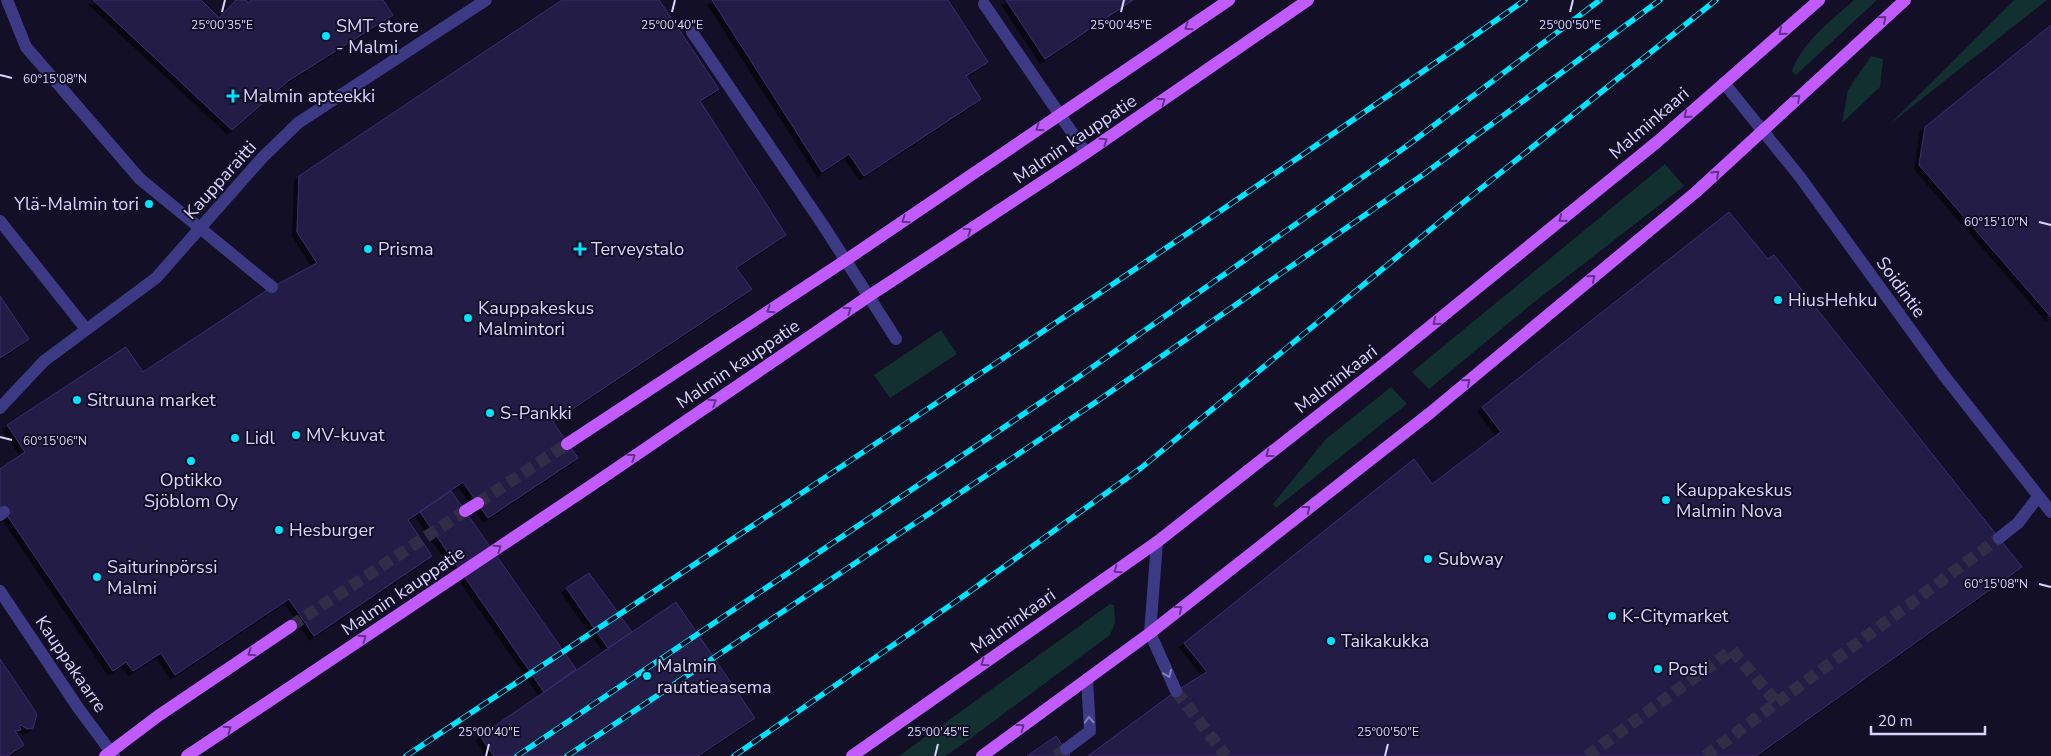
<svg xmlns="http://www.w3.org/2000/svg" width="2051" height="756" font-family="'Nunito Sans',sans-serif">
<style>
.green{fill:#12302f}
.building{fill:#241b47;stroke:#3b2d73;filter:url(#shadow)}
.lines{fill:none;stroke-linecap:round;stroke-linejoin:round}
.minor-tunnel{stroke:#312d47;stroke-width:12;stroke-dasharray:12 6;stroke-linecap:butt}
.major-tunnel{stroke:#312d47;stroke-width:12;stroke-dasharray:12 6;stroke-linecap:butt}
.minor{stroke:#3d3a85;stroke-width:12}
.major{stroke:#c25bff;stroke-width:12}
.rail-casing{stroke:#00e5ff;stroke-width:5.5}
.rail{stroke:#130f26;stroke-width:4;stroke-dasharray:11;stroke-linecap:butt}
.oneway{stroke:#623188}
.oneway2{stroke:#837fbc}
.ticks{fill:none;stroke:#d9d4ff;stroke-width:2}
.poi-dot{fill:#00e5ff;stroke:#130f26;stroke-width:2}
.labels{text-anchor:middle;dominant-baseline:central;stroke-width:4;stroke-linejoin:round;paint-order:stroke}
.poi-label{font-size:18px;fill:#d9d4ff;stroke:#130f26;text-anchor:start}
.street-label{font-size:18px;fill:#d9d4ff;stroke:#130f26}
.ticks-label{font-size:12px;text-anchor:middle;fill:#d9d4ff;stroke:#130f26;stroke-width:4;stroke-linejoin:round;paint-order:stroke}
</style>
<defs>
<filter id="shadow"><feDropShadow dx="-4.5" dy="4.5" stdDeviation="0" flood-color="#0009"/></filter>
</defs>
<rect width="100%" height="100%" fill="#130f26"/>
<g class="green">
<path d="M1854 0H1877L1796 75 1792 71C1803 41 1831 21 1854 0Z"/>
<path d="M2014 0H2047L1890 124Z"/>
<path d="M1871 56 1883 59 1880 87 1842 123 1848 90Z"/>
<path d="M1665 164 1684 186 1528 307 1429 389 1412 372Z"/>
<path d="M941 330 957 354 890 398 874 375Z"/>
<path d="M1391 387 1407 404 1276 508 1273 504 1326 439Z"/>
<path d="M1110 604 1114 605 1115 623 1110 635 967 741 945 756H899Z"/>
</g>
<g class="building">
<path d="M93 0H201L219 18 236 0H246L248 3 252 0H383L393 15 288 81 232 130Z"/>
<path d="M562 0H659L719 89 700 101 786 235 736 268 752 289 553 422 578 458 488 518 463 482 408 520 432 556 314 636 289 599 175 675 161 653 133 671 126 662 113 671 0 505V469L25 452 7 425 126 347 143 372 272 287 317 263 297 232 299 176Z"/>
<path d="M712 0H948L988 62 966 76 981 99 864 176 849 154 822 172Z"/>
<path d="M1006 0H1133L1045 59Z"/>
<path d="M2051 25V317L1919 165 1925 127Z"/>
<path d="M1729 212 1768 259 1774 255 2022 567 1756 756H1088L1176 691 1207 672 1184 643 1414 459 1432 484 1501 432 1482 407Z"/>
<path d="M0 296 29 339 0 358Z"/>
<path d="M451 491 576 669 544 692 420 512Z"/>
<path d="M589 573 632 632 608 648 566 588Z"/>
<path d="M676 602 755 718 698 756H494L480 736Z"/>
<path d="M0 659 37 714 33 728 27 729 21 725 19 726 21 730 15 731 24 745 7 756H0Z"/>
<path d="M1056 736 1070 756H1027Z"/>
</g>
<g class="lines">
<g class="minor-tunnel">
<path d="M1176 691 1226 756"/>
<path d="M1056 756 1066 749"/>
<path d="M1587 756 1732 650 1778 704"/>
<path d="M1705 756 1999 538"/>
</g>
<g class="major-tunnel">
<path d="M478 503 567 444"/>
<path d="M291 626 465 511"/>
</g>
<g class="minor">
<path d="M7 0 26 47 140 179 272 287"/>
<path d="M984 4 1086 153"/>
<path d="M692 32 823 225 896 339"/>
<path d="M1724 83 1800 177 1942 373 2051 512"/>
<path d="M0 221 86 329"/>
<path d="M0 408 44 361 156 278 262 158 298 123 486 0"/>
<path d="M0 515 4 512"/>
<path d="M1999 538 2018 523 2038 497"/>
<path d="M1157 542 1150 633 1176 691"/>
<path d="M0 591 79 709 114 756"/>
<path d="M1066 749 1090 731 1087 679"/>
</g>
<g class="major">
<path d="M567 444 846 260 1229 0"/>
<path d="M465 511 478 503"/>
<path d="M105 756 158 716 291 626"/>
<path d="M187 756 592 485 869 296 1086 153 1308 0"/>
<path d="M852 756 1157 542 1385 363 1657 142 1819 0"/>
<path d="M982 756 1150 633 1430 413 1696 192 1905 0"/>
</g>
<g class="rail-casing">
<g id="rail">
<path d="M406 756C781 507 1157 259 1525 0"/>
<path d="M517 756 1077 378 1404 148 1600 0"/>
<path d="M567 756 1093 404 1424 174 1660 0"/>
<path d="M734 756 965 595 1141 468 1459 206 1716 0"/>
</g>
</g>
<use href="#rail" class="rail"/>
</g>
<defs><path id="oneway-chevron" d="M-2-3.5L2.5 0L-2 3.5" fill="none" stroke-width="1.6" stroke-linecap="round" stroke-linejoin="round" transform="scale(1.25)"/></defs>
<g class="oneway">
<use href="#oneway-chevron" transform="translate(1883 19) rotate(-41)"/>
<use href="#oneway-chevron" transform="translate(1188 27) rotate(146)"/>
<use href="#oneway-chevron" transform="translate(1782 32) rotate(139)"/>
<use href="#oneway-chevron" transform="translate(1797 98) rotate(-43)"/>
<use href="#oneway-chevron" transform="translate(1162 101) rotate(-35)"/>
<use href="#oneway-chevron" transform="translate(1687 115) rotate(139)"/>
<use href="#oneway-chevron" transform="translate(1039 128) rotate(146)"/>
<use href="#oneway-chevron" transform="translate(1104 141) rotate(-34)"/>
<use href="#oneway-chevron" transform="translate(1716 174) rotate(-43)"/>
<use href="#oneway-chevron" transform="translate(1562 219) rotate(141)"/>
<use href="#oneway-chevron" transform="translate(905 220) rotate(146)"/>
<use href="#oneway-chevron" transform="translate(968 231) rotate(-33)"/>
<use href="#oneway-chevron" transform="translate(1592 278) rotate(-40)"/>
<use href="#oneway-chevron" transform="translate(770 310) rotate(147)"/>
<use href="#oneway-chevron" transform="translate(848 310) rotate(-34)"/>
<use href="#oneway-chevron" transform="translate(1436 322) rotate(141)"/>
<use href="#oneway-chevron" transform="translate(1467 382) rotate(-40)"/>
<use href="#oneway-chevron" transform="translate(713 402) rotate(-34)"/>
<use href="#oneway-chevron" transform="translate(1269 454) rotate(142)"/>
<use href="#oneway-chevron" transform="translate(632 457) rotate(-34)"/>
<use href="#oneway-chevron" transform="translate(1307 509) rotate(-38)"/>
<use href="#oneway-chevron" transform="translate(498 548) rotate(-34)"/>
<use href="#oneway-chevron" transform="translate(1117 570) rotate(145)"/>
<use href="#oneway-chevron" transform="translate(1179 609) rotate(-38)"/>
<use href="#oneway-chevron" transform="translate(363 638) rotate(-34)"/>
<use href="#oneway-chevron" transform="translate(251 653) rotate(146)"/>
<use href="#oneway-chevron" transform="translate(984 663) rotate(145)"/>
<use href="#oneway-chevron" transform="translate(1021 727) rotate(-36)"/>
<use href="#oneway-chevron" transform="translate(228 729) rotate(-34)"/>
</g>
<g class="oneway2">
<use href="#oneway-chevron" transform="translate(1168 674) rotate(67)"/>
<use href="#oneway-chevron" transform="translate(1089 720) rotate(-93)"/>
</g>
<path class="ticks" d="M222 12 225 0M672 12 675 0M1121 12 1124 0M1570 12 1573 0M0 75 12 78M2039 222 2051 225M0 437 12 440M2039 584 2051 587M486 756 489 744M935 756 938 744M1385 756 1388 744"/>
<g class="poi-dot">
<circle cx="326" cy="36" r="5"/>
<path d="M230.5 88.5h5v5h5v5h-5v5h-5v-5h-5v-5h5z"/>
<circle cx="149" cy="204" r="5"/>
<circle cx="368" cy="249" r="5"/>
<path d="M577.5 241.5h5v5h5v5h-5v5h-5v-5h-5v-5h5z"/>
<circle cx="1778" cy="300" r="5"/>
<circle cx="468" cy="318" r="5"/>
<circle cx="77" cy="400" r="5"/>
<circle cx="490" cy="413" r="5"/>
<circle cx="296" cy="435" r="5"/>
<circle cx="235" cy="438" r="5"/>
<circle cx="191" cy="461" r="5"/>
<circle cx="1666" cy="500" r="5"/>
<circle cx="279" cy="530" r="5"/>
<circle cx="1428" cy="559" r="5"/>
<circle cx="97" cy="577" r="5"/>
<circle cx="1612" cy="616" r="5"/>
<circle cx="1331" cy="641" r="5"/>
<circle cx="1658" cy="669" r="5"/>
<circle cx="647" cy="676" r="5"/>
</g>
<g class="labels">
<g class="poi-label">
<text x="336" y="26">SMT store<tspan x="336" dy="21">- Malmi</tspan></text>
<text x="243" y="96">Malmin apteekki</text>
<text x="139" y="204" text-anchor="end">Ylä-Malmin tori</text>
<text x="378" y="249">Prisma</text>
<text x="591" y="249">Terveystalo</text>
<text x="1788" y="300">HiusHehku</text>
<text x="478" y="308">Kauppakeskus<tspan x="478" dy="21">Malmintori</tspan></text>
<text x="87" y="400">Sitruuna market</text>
<text x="500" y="413">S-Pankki</text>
<text x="306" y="435">MV-kuvat</text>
<text x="245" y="438">Lidl</text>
<text x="191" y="480" text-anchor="middle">Optikko<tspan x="191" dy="21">Sjöblom Oy</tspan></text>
<text x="1676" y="490">Kauppakeskus<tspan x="1676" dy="21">Malmin Nova</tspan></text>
<text x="289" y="530">Hesburger</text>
<text x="1438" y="559">Subway</text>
<text x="107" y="567">Saiturinpörssi<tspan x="107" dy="21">Malmi</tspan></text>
<text x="1622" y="616">K-Citymarket</text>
<text x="1341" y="641">Taikakukka</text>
<text x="657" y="666">Malmin<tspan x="657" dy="21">rautatieasema</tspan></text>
<text x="1668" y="669">Posti</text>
</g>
<g class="street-label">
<text transform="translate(1649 123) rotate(-41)">Malminkaari</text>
<text transform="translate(1075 139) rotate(-34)">Malmin kauppatie</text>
<text transform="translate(220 180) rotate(-48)">Kaupparaitti</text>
<text transform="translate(1901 287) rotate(54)">Soidintie</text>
<text transform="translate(738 364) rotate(-34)">Malmin kauppatie</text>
<text transform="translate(1336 379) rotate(-38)">Malminkaari</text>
<text transform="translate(403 591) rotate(-34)">Malmin kauppatie</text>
<text transform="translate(1013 621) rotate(-35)">Malminkaari</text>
<text transform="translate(71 664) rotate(56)">Kauppakaarre</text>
</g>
</g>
<g class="ticks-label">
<text x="222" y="29">25°00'35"E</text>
<text x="672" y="29">25°00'40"E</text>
<text x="1121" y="29">25°00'45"E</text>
<text x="1570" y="29">25°00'50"E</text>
<text x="55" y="83">60°15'08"N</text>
<text x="1996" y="226">60°15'10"N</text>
<text x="55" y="445">60°15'06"N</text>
<text x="1996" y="588">60°15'08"N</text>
<text x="489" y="736">25°00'40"E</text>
<text x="938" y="736">25°00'45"E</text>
<text x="1388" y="736">25°00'50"E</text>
</g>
<path d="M1871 726v8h114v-8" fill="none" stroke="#d9d4ff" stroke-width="2.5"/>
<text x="1878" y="726" font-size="15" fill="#d9d4ff" stroke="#130f26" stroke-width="4" paint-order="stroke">20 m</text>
</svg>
